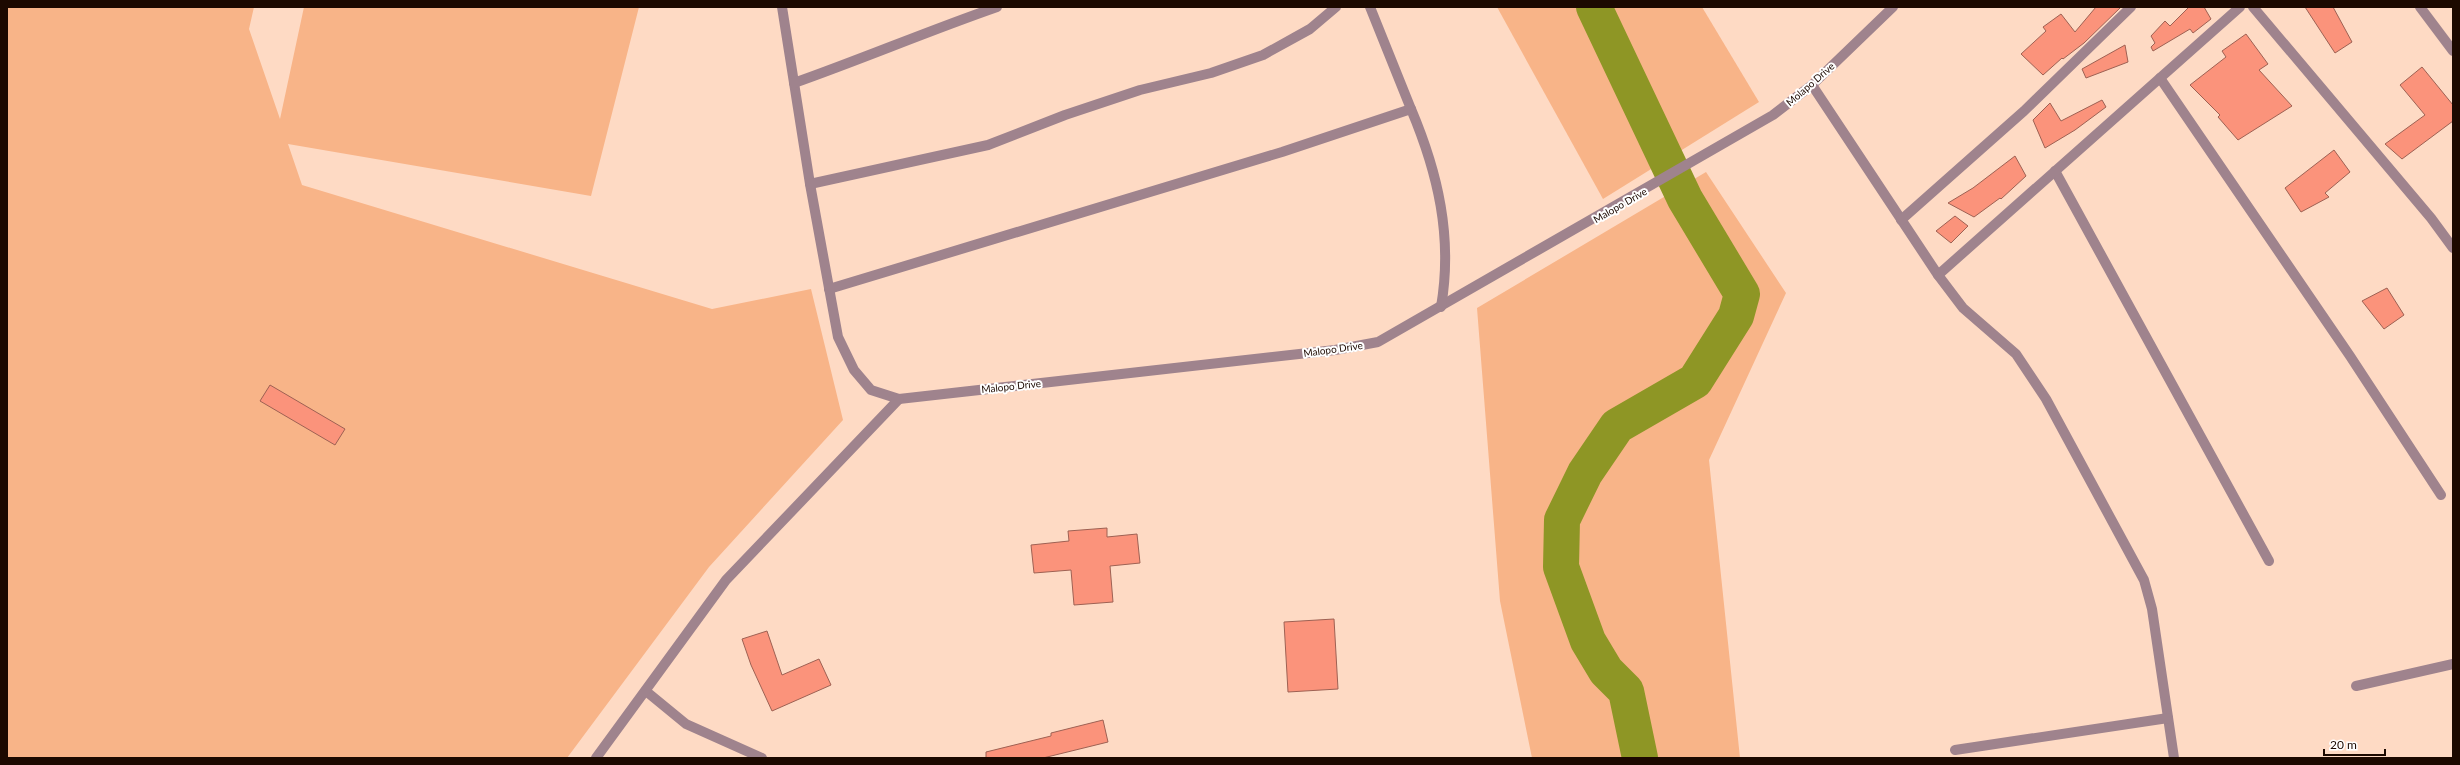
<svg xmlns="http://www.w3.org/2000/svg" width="2460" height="765" font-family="Lato,sans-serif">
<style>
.green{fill:#f8b488}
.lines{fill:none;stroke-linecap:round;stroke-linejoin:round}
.river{stroke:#8e9625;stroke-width:36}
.building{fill:#fb937b;stroke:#9e6153}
.minor{stroke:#9f838d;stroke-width:10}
.labels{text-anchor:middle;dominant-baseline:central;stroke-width:4;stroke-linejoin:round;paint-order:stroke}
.street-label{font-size:10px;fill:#1c0900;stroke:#fff}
</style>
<rect width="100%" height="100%" fill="#fedac4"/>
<g class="green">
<path d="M7 7H254L249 29 280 119 304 7H639L591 196 288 144 302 185 712 309 811 289 843 420 709 567 567 758H7Z"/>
<path d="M1497 7H1702L1759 102 1603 199Z"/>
<path d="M1706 172 1786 293 1709 460 1740 758H1532L1500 601 1477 308Z"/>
</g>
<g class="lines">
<path class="river" d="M1594 7 1685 199 1742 294 1736 316 1695 381 1617 426 1585 473 1562 520 1561 567 1588 641 1606 671 1626 691 1640 758"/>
</g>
<g class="building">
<path d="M2096 7H2121L2084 43 2063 59 2062 58 2043 75 2021 54 2046 31 2043 27 2061 14 2075 32Z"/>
<path d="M2189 7H2204L2211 19 2193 33 2190 29 2153 51 2151 47 2155 43 2151 36 2165 21 2170 26Z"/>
<path d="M2305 7H2333L2352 42 2335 53Z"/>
<path d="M2246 34 2268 64 2259 70 2292 106 2238 140 2218 117 2220 115 2190 85 2226 57 2222 51Z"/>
<path d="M2125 45 2128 62 2086 78 2082 69Z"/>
<path d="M2422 67 2453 105V121L2402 159 2385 144 2425 115 2400 85Z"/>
<path d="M2102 100 2106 107 2075 130 2045 148 2033 120 2050 103 2061 121Z"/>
<path d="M2334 150 2350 172 2325 193 2329 197 2301 212 2285 188Z"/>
<path d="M2015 156 2026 176 2001 199 2000 198 1974 217 1948 203 1973 188Z"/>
<path d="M1955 216 1968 226 1951 243 1936 231Z"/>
<path d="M2387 288 2404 315 2384 329 2362 301Z"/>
<path d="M270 385 345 429 335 445 260 401Z"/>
<path d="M1107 528V537L1137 534 1140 563 1110 566 1113 602 1074 605 1071 570 1034 573 1031 545 1069 541 1068 531Z"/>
<path d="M1334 619 1338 689 1288 692 1284 622Z"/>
<path d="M767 631 782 675 819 659 831 685 772 711 751 665 742 639Z"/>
<path d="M1103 720 1108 742 1043 758H986V752L1051 736V733Z"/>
</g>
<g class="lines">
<g class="minor">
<path d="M782 7 810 184 838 337 854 370 871 390 899 399 1335 350 1378 342 1773 115 1812 85 1893 7"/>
<path d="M2253 7 2431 218 2453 248"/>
<path d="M2420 7 2453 51"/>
<path d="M2160 78 2350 356 2441 495"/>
<path d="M794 83C862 59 928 31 997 7"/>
<path d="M1812 85 1938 275 1963 308 2016 354 2046 399 2144 580 2152 609 2174 758"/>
<path d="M1411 109C1438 173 1453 237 1441 307"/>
<path d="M2055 171 2269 561"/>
<path d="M810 184 988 145 1065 115 1140 90 1211 73 1263 55 1310 29 1336 7"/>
<path d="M1901 220 2024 111 2131 7"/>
<path d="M1938 275 2240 7"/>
<path d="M829 289 1282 152 1411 109 1370 7"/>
<path d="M2356 686 2453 664"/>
<path d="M647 692 686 724 762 758"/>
<path d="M1955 750 2168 718"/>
<path d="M596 758 726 580 899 399"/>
</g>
</g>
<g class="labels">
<g class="street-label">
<text transform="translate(1810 84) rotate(-41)">Molapo Drive</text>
<text transform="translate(1620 205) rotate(-30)">Malopo Drive</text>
<text transform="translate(1333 349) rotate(-8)">Malopo Drive</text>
<text transform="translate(1011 386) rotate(-6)">Malopo Drive</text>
</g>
</g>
<rect width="2460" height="765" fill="none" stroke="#1c0900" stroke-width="16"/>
<path d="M2324 749v6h61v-6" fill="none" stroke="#1c0900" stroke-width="2"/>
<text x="2330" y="749" font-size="12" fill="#1c0900" stroke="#ffffff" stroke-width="3" paint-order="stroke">20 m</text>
</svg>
